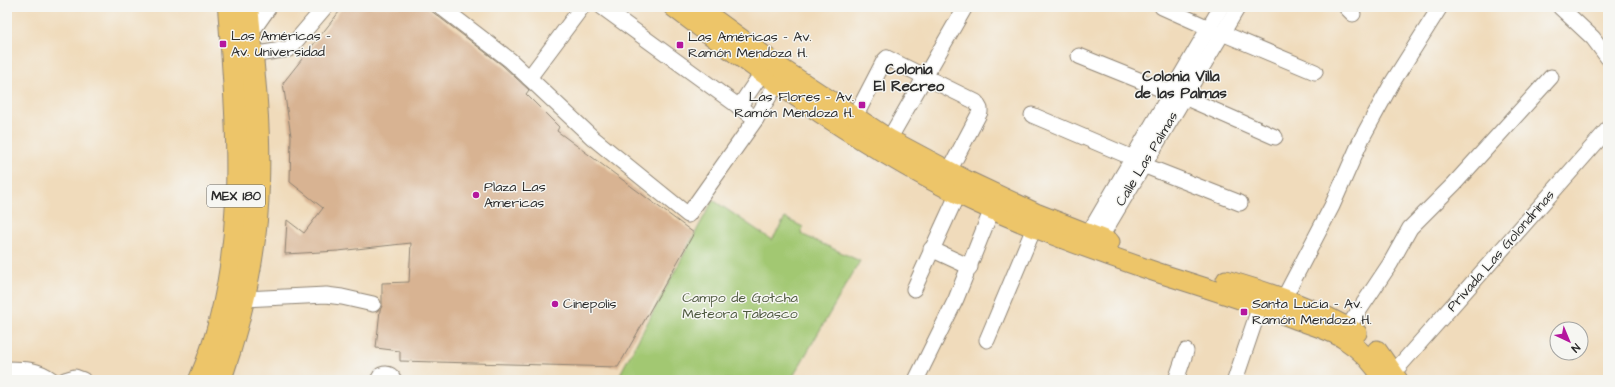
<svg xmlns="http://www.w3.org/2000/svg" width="1615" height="387" font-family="'Architects Daughter',sans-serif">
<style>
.green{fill:#a2c872;stroke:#667a4e}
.building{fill:#d8b392}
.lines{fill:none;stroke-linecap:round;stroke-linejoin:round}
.minor-casing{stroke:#8e8373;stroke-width:17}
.major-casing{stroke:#8e8373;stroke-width:21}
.highway-casing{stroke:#8e8373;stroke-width:24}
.minor{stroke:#fff;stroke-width:15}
.major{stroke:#edc569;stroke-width:19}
.highway{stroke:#edc569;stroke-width:22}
.poi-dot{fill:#b5179e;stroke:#f6f6f2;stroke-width:1.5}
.labels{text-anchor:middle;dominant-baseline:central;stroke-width:3;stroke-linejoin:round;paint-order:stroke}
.shield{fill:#f6f6f2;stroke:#686867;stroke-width:1}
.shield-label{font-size:13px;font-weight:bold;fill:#2b2b2b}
.poi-label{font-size:14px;fill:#2b2b2b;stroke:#f6f6f2;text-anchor:start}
.street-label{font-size:14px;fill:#2b2b2b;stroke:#f6f6f2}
.park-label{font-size:14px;fill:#4f5a40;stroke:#f6f6f2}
.neighbourhood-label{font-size:15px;font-weight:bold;fill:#2b2b2b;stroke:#f6f6f2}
</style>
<rect width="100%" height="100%" fill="#f6f6f2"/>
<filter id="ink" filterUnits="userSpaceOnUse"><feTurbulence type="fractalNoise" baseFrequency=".025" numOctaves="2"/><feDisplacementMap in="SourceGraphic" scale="8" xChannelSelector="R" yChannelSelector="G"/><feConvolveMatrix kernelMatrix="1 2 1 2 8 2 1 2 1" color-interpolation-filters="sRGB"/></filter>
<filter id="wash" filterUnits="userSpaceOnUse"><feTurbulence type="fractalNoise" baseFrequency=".012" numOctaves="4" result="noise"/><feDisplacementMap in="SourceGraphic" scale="16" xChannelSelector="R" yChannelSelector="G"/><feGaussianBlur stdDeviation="0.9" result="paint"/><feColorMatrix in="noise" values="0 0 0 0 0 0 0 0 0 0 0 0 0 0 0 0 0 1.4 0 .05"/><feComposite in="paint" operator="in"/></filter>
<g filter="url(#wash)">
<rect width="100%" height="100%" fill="#f0dbbb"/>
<path class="green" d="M713 200 772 240 785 218 803 227 801 234 860 261 791 380H652L619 376Z"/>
<g id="blocks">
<path class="building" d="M343 7H426L502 65 529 90 526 94 559 127 557 131 694 233 618 367 400 361V351L376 348 380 310 382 306V283L409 282 411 243 338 251 285 254 287 220 304 233 323 208 290 182 291 136 283 83Z"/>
</g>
</g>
<g filter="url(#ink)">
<use href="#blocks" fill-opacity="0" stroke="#8e8373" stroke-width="1"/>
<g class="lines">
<g class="minor-casing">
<g id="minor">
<path d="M441 7 510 60 593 138 688 215 756 119 782 74"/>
<path d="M602 7 756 119"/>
<path d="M1162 7 1209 28"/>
<path d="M1346 7 1353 14"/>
<path d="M1560 7 1593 38 1608 58"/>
<path d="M1222 33 1315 72"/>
<path d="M250 34 269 7"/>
<path d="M251 55 289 49 325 7"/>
<path d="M1079 56 1171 93"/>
<path d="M529 78 582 7"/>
<path d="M1184 97 1275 137"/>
<path d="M739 107 768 64"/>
<path d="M1032 115 1133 158"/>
<path d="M855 117 884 61 887 58 976 102 980 109V112L949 171"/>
<path d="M884 148 965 7"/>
<path d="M1143 165 1240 203"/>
<path d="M1083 243 1221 7"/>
<path d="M1095 247 1238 7"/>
<path d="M931 249 970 267"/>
<path d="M914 289 958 193"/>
<path d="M1284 298 1332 206 1362 138 1392 83 1440 7"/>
<path d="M244 299 326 295 342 297 373 304"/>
<path d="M1348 327 1390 264 1410 228 1454 184 1551 77"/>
<path d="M987 340 1034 228"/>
<path d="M7 369C24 369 38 369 52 380"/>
<path d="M1394 372 1608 129"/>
<path d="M65 380 75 377 83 380"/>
<path d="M378 380 381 375C387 373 391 374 394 380"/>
<path d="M916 380 956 299 992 209"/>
<path d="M1176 380 1186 351"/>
<path d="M1235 380 1260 306"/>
</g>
</g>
<g class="major-casing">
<g id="major">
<path d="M673 7C768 79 873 155 981 205 1038 231 1097 252 1156 272 1203 287 1249 301 1295 319 1311 325 1330 330 1344 339 1361 350 1374 363 1383 380"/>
<path d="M698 7 784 70 889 139 966 180 1036 213 1110 242"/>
<path d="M1226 280C1271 293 1317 308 1357 333"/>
<path d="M1377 350 1398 380"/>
</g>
</g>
<g class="highway-casing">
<g id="highway">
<path d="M200 380C251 263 238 131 229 7"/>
<path d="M220 380C242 316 257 251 258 183 260 125 253 65 247 7"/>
</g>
</g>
<use href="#minor" class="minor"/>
<use href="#major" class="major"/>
<use href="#highway" class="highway"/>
</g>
</g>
<g class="poi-dot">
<rect x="219" y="40" width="8" height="8" rx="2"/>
<rect x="676" y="41" width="8" height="8" rx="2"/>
<rect x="858" y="101" width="8" height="8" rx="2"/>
<circle cx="476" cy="195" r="4"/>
<circle cx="555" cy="304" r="4"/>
<rect x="1240" y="308" width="8" height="8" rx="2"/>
</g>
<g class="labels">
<rect class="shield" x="207" y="185" width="58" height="22" rx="3"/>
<g class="shield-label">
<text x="236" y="196">MEX 180</text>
</g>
<g class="poi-label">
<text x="231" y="36">Las Américas -<tspan x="231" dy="16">Av. Universidad</tspan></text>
<text x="688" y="37">Las Américas - Av.<tspan x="688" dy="16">Ramón Mendoza H.</tspan></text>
<text x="854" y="97" text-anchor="end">Las Flores - Av.<tspan x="854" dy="16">Ramón Mendoza H.</tspan></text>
<text x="484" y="187">Plaza Las<tspan x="484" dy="16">Americas</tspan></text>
<text x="563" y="304">Cinepolis</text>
<text x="1252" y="304">Santa Lucía - Av.<tspan x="1252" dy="16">Ramón Mendoza H.</tspan></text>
</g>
<g class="street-label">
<text transform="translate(1147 159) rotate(-59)">Calle Las Palmas</text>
<text transform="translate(1501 251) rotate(-49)">Privada Las Golondrinas</text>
</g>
<g class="park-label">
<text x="740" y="298">Campo de Gotcha<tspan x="740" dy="16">Meteora Tabasco</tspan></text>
</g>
<g class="neighbourhood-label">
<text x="909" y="69">Colonia<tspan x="909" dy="17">El Recreo</tspan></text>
<text x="1181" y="76">Colonia Villa<tspan x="1181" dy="17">de las Palmas</tspan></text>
</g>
</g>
<rect width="1615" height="387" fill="none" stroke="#f6f6f2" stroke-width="24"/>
<g transform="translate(1569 341) rotate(136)"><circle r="19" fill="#f6f6f2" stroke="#a5a5a2"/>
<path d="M0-3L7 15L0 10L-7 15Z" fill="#b5179e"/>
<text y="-6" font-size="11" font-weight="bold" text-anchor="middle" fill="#2b2b2b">N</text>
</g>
</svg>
